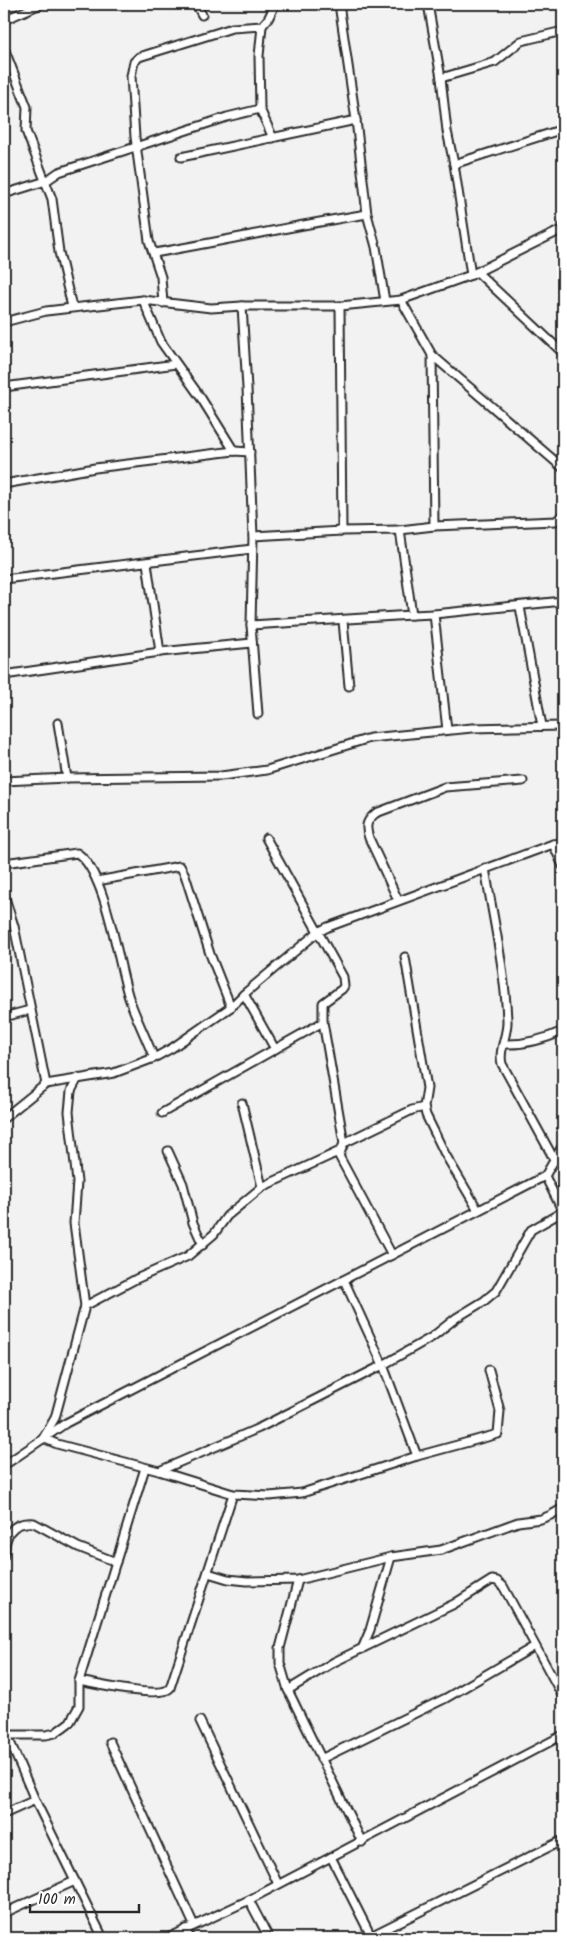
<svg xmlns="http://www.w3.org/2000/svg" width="567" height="1942" font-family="Kalam,sans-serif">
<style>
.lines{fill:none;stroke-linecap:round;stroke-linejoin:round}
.street-casing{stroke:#2b2b2b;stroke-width:11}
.street{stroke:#fff;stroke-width:7}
</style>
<rect width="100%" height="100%" fill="#f2f2f2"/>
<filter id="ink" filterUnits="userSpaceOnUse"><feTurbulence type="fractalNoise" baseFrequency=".02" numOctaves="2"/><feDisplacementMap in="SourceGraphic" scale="10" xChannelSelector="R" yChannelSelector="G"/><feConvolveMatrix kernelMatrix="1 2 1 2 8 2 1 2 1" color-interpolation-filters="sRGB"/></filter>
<g filter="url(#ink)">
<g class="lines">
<g class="street-casing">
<g id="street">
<path d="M196 4 202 15"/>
<path d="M339 4 356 120 367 214 376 247 385 301"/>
<path d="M428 4 441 78 447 131 454 164 471 275"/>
<path d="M4 20 41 4"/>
<path d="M4 48 27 107 26 131 52 199 59 252 72 307"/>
<path d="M441 78 495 62 521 41 563 31"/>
<path d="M273 138 260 109 259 56 262 26 268 19 274 7"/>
<path d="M181 157 356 120"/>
<path d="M454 164 563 129"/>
<path d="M4 194 46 181 59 172 227 117 260 109"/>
<path d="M154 253C225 241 296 225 367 214"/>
<path d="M477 272 563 353"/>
<path d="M143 300 161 342 201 398 234 451"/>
<path d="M401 300 432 355 563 468"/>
<path d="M163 303 161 277 149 241 135 137 131 76 134 62 139 57 232 28 262 26"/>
<path d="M242 306 247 388 253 536 251 625 258 714"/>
<path d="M340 306 342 531"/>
<path d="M4 322 46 311 143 300 211 308 242 306H340L401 300 471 275 561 230 563 226"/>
<path d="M432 355 434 526"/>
<path d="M4 387 176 364"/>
<path d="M4 484 95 468 234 451 250 452"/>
<path d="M400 530 434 526 556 521 563 515"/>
<path d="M253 536 342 531 400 530 412 615 434 614 447 730"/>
<path d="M147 563 160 652"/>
<path d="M4 579 252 549"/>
<path d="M520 607 542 726"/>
<path d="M434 614 563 601"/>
<path d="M343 621 349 686"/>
<path d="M251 625 412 615"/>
<path d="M4 675 160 652 252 643"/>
<path d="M58 723 67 778"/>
<path d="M4 781 67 778 221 776 267 770 370 738 472 728 563 726"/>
<path d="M266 838 343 977 344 986 342 989 323 1003V1022L344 1143 339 1156 392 1255"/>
<path d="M553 844 563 866"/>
<path d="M4 863 77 853C106 871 118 964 129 998 136 1018 146 1038 154 1058"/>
<path d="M485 868C493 918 505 969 507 1020 508 1035 498 1050 502 1064L555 1161"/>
<path d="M97 881 180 866 185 875 210 954 231 1007"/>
<path d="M4 895 14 926 46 1084"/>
<path d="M398 900 369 838C365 826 366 821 376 813L445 787 523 781"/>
<path d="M405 957 427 1088 424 1107 426 1115 445 1154 478 1210"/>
<path d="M244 994 275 1049"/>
<path d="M4 1017 30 1010"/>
<path d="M504 1044C524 1045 545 1039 563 1031"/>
<path d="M78 1078 71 1091 69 1112 77 1182 74 1223 85 1306 55 1418 43 1438 57 1444 159 1471 233 1494 269 1496 302 1493 417 1456 498 1434 500 1411 489 1370"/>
<path d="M242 1103 262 1187"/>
<path d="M162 1113 323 1022"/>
<path d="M4 1118 46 1084 114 1073 154 1058 172 1048 231 1007 244 994 318 932 328 927 553 844 563 843"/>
<path d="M344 1143 412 1110 424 1107"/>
<path d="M168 1151 183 1184 193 1223 203 1245"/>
<path d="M545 1176 563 1145"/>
<path d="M344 1280 383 1365 417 1456"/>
<path d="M85 1306 136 1279 188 1256 214 1234 227 1216 262 1187 340 1151"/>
<path d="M4 1463 9 1462 66 1423 545 1176 563 1212"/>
<path d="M159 1471 259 1428 383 1365 432 1337 456 1318 484 1301 496 1291 531 1230 562 1212"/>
<path d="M4 1556C5 1536 10 1521 34 1523L78 1547 116 1562"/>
<path d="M208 1573 228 1579 247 1581 298 1580 391 1557 441 1550 518 1522 541 1519 551 1515 563 1508"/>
<path d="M298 1580 280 1648V1663L288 1690 362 1842"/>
<path d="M362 1649 370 1630 391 1557"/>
<path d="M79 1681C95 1684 161 1699 170 1688L233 1494"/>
<path d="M288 1690 334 1662 454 1604 492 1580 497 1581 503 1586 563 1697"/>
<path d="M200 1721 278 1884"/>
<path d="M4 1735H46L55 1733 62 1728 70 1722 79 1706V1681L145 1468"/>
<path d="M7 1735 35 1800 103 1938"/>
<path d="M110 1742 194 1925"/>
<path d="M321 1759 446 1698 535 1646"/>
<path d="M4 1814 35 1800"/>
<path d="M331 1857 563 1735"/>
<path d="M249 1900 269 1938"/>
<path d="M4 1913 75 1881"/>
<path d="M185 1929 190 1938"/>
<path d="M371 1936 563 1840"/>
<path d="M168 1938 249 1900 331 1857 372 1938"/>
</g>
</g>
<use href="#street" class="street"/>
</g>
</g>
<rect width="567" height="1942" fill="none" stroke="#fff" stroke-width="20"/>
<rect x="10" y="10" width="547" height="1922" fill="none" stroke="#2b2b2b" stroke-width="2" filter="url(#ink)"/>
<path d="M30 1904v8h109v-8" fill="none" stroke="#2b2b2b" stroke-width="2.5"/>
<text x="38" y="1904" font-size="15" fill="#2b2b2b" stroke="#ffffff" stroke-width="4" paint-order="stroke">100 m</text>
</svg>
